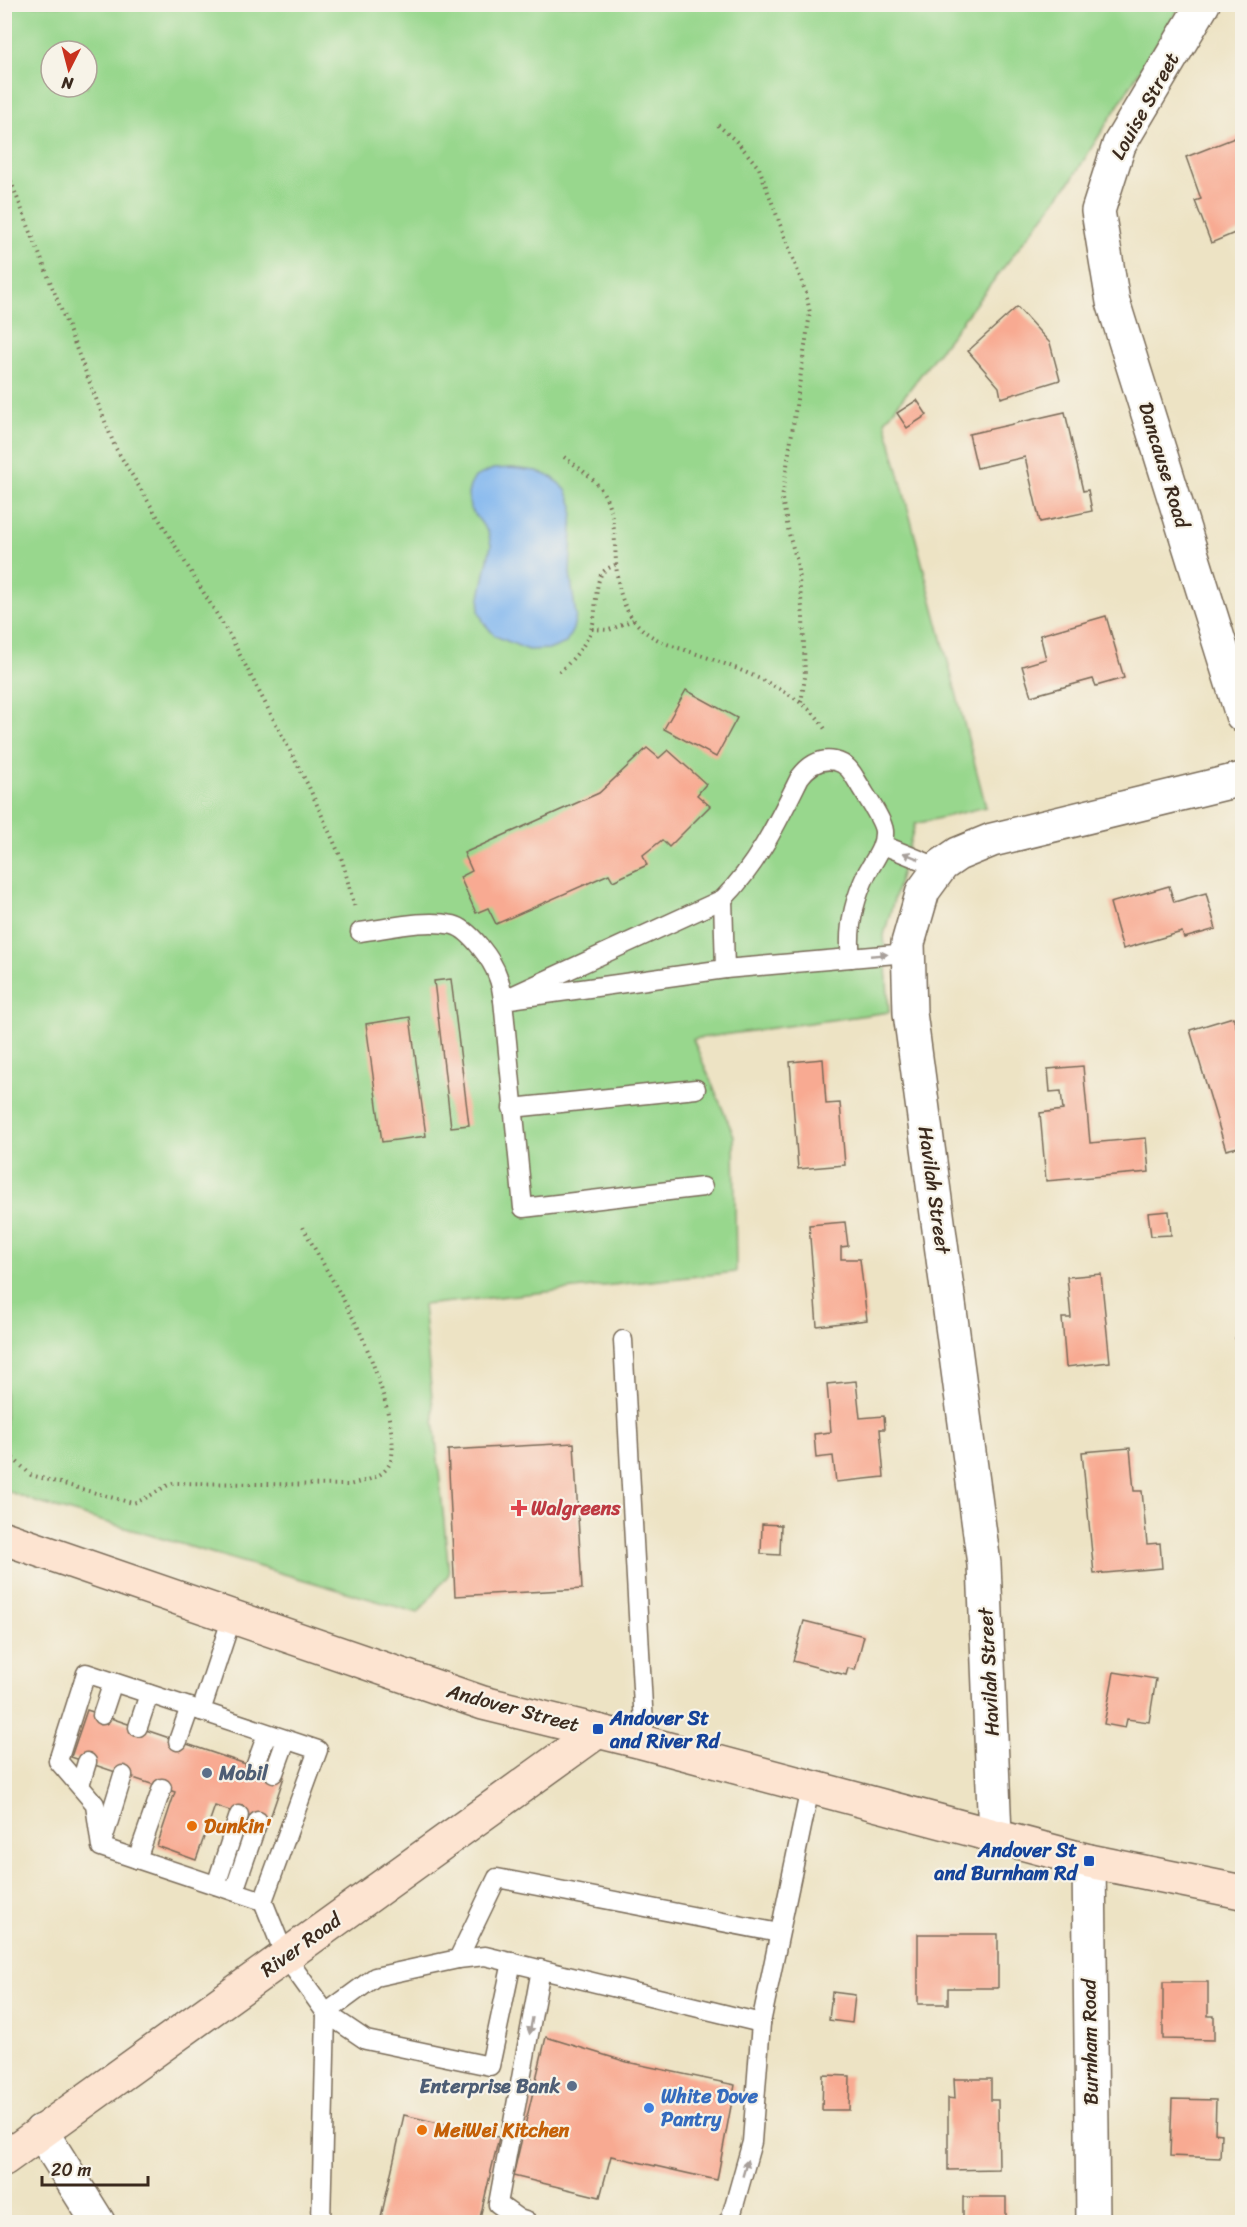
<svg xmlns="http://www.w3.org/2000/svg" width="1247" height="2227" font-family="Sriracha,sans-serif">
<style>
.green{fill:#98d78d;stroke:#6a8056;stroke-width:1.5;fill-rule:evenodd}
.water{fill:#80b6ef;stroke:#5e7086;stroke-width:1.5}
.building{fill:#f8aa92}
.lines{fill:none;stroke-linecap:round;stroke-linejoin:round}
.lane-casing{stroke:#796b58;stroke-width:21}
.street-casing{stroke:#796b58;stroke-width:36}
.secondary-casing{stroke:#796b58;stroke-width:36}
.path{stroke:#796b58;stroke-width:4;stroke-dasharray:1.5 4.5;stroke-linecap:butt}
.lane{stroke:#fff;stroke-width:18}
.street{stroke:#fff;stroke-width:33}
.secondary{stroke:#fde4d1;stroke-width:33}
.oneway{fill:#a79f9a}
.health-dot{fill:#e0444e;stroke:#f7f3e8;stroke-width:2}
.transit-dot{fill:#1a4fb4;stroke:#f7f3e8;stroke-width:2}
.service-dot{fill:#5c6f8a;stroke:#f7f3e8;stroke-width:2}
.food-dot{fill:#e8710a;stroke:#f7f3e8;stroke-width:2}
.shop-dot{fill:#3f7fe0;stroke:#f7f3e8;stroke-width:2}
.labels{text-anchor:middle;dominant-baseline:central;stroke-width:4.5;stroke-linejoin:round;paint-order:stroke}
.street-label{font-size:20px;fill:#3b2a1e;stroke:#f7f3e8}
.health-label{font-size:20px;font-weight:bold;fill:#be3a42;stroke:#f7f3e8;text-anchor:start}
.transit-label{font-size:20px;font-weight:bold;fill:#164399;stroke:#f7f3e8;text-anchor:start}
.service-label{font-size:20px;font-weight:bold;fill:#4e5e75;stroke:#f7f3e8;text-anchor:start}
.food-label{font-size:20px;font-weight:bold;fill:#c56008;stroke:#f7f3e8;text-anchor:start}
.shop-label{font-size:20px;font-weight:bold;fill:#366cbe;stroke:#f7f3e8;text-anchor:start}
</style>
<rect width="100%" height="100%" fill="#f7f3e8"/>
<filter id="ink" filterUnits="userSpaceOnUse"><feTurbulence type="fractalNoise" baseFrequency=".0167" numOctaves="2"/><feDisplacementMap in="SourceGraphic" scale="12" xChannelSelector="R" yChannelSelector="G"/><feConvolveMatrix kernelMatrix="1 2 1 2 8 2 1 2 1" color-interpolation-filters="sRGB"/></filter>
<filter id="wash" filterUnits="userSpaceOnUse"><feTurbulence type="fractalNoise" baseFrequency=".008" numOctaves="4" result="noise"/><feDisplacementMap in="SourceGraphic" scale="24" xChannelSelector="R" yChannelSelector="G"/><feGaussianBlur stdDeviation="1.35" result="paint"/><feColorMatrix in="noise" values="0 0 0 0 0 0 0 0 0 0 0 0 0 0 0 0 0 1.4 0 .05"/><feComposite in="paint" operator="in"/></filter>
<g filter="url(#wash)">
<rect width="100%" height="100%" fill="#ede3c4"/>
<path class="green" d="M4 5H1181L1072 179 885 421 986 807 915 824 884 935 889 1012 693 1039 734 1136 736 1272 423 1305 449 1574 418 1613 36 1502 5 1490ZM51 51H87V87H51Z"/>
<path class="water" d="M512 468 536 471 553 478 566 490 573 506 570 573 576 616 573 629 566 643 551 649 528 650 495 636 484 623 479 611 480 597 491 545 488 532 470 508 468 494 470 486 475 477 493 469Z"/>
<g id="blocks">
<g class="building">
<path d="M1242 135V230L1211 243 1195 201 1201 199 1186 157Z"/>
<path d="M1017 307 1050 343 1060 380 1001 398 999 387 968 351Z"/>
<path d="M917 400 927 415 907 428 897 413Z"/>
<path d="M1065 412 1083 491 1088 490 1092 511 1040 522 1025 457 977 468 969 434Z"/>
<path d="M1106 616 1124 678 1096 686 1093 679 1031 696 1022 666 1046 659 1040 635Z"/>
<path d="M686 690 737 718 716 757 664 729Z"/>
<path d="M647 748 659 758 668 750 706 784 697 795 710 806 669 847 662 840 643 855 647 865 613 881 609 874 496 924 488 908 476 913 460 877 472 871 464 853 599 793Z"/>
<path d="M1169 886 1174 902 1206 893 1216 929 1184 938 1182 932 1123 949 1110 903Z"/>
<path d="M451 979 469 1125 451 1127 434 981Z"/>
<path d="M410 1017 426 1136 382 1142 366 1024Z"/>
<path d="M1233 1017 1241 1041 1242 1040V1146L1226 1150 1190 1030Z"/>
<path d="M823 1059 826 1104 840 1103 845 1165 798 1169 790 1062Z"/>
<path d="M1083 1066 1090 1143 1146 1138 1149 1172 1046 1181 1040 1113 1063 1110 1061 1091 1050 1092 1048 1069Z"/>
<path d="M1169 1211 1171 1235 1151 1236 1148 1213Z"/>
<path d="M845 1222 848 1246 841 1247V1259H860L867 1320 817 1326 809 1225Z"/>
<path d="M1101 1274 1110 1362 1066 1367 1062 1318H1071L1067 1277Z"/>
<path d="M1242 1336V1359L1235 1338Z"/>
<path d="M856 1381 860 1418 884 1416 885 1429H880L884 1477 836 1482 833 1456 816 1458 814 1434 831 1432 827 1384Z"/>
<path d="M574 1443 582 1589 455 1596 448 1450Z"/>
<path d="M1130 1448 1134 1491H1142L1147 1544 1160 1543 1162 1568 1094 1574 1082 1452Z"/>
<path d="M762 1524 781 1525 780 1555 761 1554Z"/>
<path d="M804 1621 864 1636 855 1670 848 1668 846 1675 793 1661Z"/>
<path d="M1114 1672 1156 1679 1149 1722 1127 1719 1125 1728 1104 1724Z"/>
<path d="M87 1710 284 1777 268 1824 215 1806 196 1860 157 1846 175 1792 71 1757Z"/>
<path d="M918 1934H998V1988H948V2004H918Z"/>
<path d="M1163 1982H1208V2016H1214V2040L1163 2039Z"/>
<path d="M832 1992 855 1995 852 2023 829 2020Z"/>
<path d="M546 2037 627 2062 735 2085 717 2180 611 2156 600 2197 513 2176Z"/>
<path d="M823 2075 850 2076 849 2110H822Z"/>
<path d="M954 2079H991V2100H998L999 2169 948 2170V2098L955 2099Z"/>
<path d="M1172 2099 1216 2100 1215 2133 1221 2134 1220 2158 1170 2156Z"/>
<path d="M404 2115 499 2137 479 2222H380Z"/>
<rect x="963" y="2197" width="43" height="25"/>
</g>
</g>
</g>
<g filter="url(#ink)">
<use href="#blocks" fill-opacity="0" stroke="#796b58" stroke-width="1.5"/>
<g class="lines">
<g class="lane-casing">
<g id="lane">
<path d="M883 845 940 868"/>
<path d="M723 899 725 969 907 953"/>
<path d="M360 932C390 928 424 919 453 925 470 929 493 961 498 977 501 984 502 992 503 1000L723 899C758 864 778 821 800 777 809 765 820 758 835 761 849 764 853 775 860 786 866 796 883 820 884 831 885 847 874 860 867 873 854 900 847 928 851 958"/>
<path d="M512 1108 696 1089"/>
<path d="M703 1187 523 1208 503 1000 725 969"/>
<path d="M623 1340 645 1743"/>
<path d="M232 1617 201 1711 318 1750 263 1901 285 1956 326 2013 375 1977 458 1959 485 1956 761 2023"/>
<path d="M201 1711 86 1673 58 1761 95 1804 101 1847 263 1901"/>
<path d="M102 1715 113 1682"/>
<path d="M138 1727 149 1694"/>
<path d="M178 1741 190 1707"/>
<path d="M255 1767 267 1734"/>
<path d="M274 1773 286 1740"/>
<path d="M80 1785 87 1762"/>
<path d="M102 1843 123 1775"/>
<path d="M137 1859 162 1788"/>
<path d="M216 1885 239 1815"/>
<path d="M234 1891 258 1821"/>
<path d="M458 1959 497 1878 779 1933"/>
<path d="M321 2222 326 2013 366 2040 490 2066 512 1962"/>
<path d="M528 2222 519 2219 498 2204 541 1969"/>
<path d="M727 2222 730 2220 752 2142 761 2023 810 1788"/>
</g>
</g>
<g class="street-casing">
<g id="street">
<path d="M1203 4 1119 145 1098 211 1113 302 1242 715"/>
<path d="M995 1835 984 1564 910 1013 908 943 923 891 942 865 958 854 992 840 1242 779"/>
<path d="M1089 1861 1093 2222"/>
<path d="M41 2131 98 2222"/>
</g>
</g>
<g class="secondary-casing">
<g id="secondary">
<path d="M4 1538 483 1703 642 1742 1089 1861 1242 1892"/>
<path d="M4 2159 598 1731"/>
</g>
</g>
<g class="path">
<path d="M718 125 739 144 759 168 806 293 810 313 782 499 790 538 797 561 803 617 805 677 801 703"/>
<path d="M4 164 115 447 230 636 309 787 342 860 355 908"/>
<path d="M564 457C579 468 595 478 604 494 626 535 602 590 640 627 656 643 677 647 697 654 733 666 787 687 814 714 819 719 823 726 827 732"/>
<path d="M592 629 609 630 633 620"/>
<path d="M559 672C573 660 586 645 592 627 597 613 594 582 603 572 606 569 611 567 615 565"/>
<path d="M4 1450 31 1475 132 1503C147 1500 158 1489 173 1483L349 1485C363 1481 381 1479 389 1465 404 1440 368 1345 354 1320 338 1288 319 1258 303 1227"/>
</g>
<use href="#lane" class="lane"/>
<use href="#street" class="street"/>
<use href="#secondary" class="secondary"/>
</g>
<defs><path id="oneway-solid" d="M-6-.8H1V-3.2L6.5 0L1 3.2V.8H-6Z" transform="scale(1.5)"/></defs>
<g class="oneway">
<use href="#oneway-solid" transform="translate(911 856) rotate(-158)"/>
<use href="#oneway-solid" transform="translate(879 955) rotate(-5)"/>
<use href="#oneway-solid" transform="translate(531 2026) rotate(100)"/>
<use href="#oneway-solid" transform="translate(745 2168) rotate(-74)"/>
</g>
</g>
<path class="health-dot" d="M516 1499h6v6h6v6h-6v6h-6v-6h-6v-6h6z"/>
<g class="transit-dot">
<rect x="592" y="1723" width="12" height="12" rx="3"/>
<rect x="1083" y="1855" width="12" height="12" rx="3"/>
</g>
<g class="service-dot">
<circle cx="207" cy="1773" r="6"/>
<circle cx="572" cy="2086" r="6"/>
</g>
<g class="food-dot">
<circle cx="192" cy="1826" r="6"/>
<circle cx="422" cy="2130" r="6"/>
</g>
<circle class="shop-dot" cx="649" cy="2108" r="6"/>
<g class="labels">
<g class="street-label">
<text transform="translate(1145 106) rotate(-61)">Louise Street</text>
<text transform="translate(1164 465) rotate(73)">Dancause Road</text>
<text transform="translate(934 1190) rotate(82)">Havilah Street</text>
<text transform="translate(989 1672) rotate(-93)">Havilah Street</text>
<text transform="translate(513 1708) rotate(15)">Andover Street</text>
<text transform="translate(301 1945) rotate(-36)">River Road</text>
<text transform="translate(1090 2042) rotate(-91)">Burnham Road</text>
</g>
<g class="health-label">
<text x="531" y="1508">Walgreens</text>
</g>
<g class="transit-label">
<text x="610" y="1718">Andover St<tspan x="610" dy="23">and River Rd</tspan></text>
<text x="1077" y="1850" text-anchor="end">Andover St<tspan x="1077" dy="23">and Burnham Rd</tspan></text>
</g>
<g class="service-label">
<text x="219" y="1773">Mobil</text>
<text x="560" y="2086" text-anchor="end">Enterprise Bank</text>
</g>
<g class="food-label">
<text x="204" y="1826">Dunkin'</text>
<text x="434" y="2130">MeiWei Kitchen</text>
</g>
<g class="shop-label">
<text x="661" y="2096">White Dove<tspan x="661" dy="23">Pantry</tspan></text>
</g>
</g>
<rect width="1247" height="2227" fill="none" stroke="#f7f3e8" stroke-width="24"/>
<g transform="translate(69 69) rotate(186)"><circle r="28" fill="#f7f3e8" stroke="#aca397" stroke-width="1.5"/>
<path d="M0-4.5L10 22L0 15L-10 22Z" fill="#c8321e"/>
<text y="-9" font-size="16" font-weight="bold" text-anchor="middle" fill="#3b2a1e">N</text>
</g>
<path d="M42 2176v9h106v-9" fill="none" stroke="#3b2a1e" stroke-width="3"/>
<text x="51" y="2176" font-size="18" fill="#3b2a1e" stroke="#f7f3e8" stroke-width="4.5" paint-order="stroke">20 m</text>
</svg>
